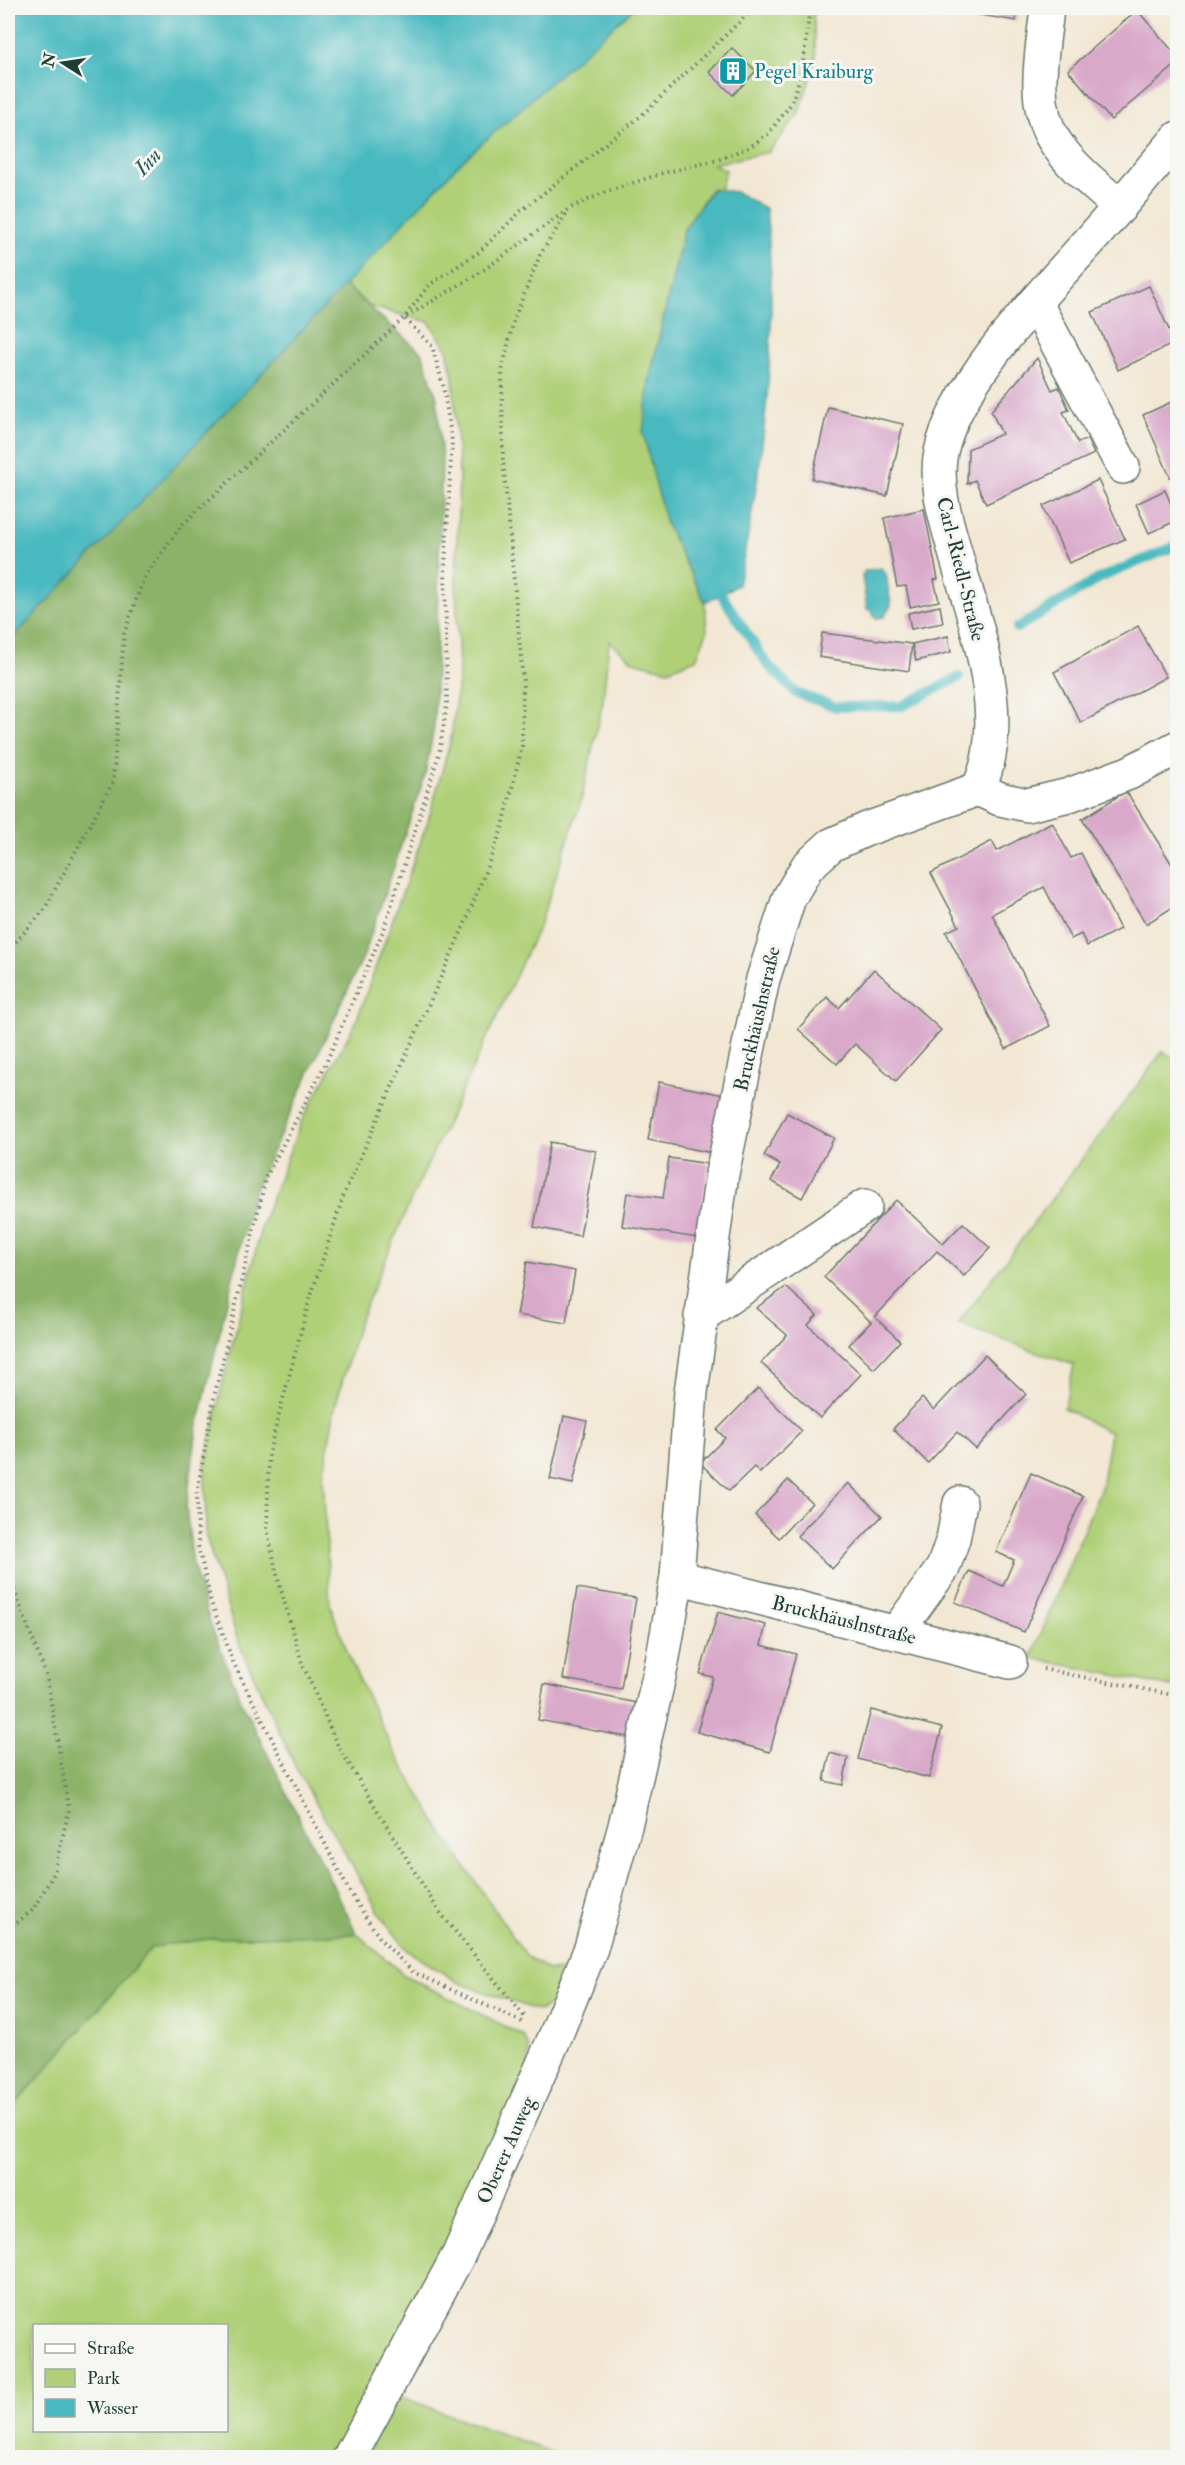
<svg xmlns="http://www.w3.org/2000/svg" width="1185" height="2465" font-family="'IM FELL Double Pica',serif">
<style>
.green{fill:#afd077;stroke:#678656;stroke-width:1.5;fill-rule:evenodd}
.forest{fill:#8bb268;stroke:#55784e;stroke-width:1.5}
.water{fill:#4ab9c0;stroke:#347b7a;stroke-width:1.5}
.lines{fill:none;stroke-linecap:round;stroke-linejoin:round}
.stream{stroke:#4ab9c0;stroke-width:10}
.building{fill:#d9a9ca}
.minor-casing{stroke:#69786c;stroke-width:36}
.path{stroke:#69786c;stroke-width:4;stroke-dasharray:1.5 4.5;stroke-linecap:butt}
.minor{stroke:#fff;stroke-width:33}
.labels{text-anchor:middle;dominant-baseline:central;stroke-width:6;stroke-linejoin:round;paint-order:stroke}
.culture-label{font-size:20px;fill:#0d838f;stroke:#f6f6f2;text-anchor:start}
.street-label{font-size:20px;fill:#1f3d34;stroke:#f6f6f2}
.water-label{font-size:21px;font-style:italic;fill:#2a5c57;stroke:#f6f6f2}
</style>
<rect width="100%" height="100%" fill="#f6f6f2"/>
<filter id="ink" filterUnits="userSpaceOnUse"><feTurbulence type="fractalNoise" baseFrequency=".0167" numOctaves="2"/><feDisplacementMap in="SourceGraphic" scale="12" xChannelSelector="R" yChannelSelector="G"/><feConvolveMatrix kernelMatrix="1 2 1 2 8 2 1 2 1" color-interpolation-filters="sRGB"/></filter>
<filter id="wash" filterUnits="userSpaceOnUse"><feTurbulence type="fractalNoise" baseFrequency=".008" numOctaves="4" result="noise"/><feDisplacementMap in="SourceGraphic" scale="24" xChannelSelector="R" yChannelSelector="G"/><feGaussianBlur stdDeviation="1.35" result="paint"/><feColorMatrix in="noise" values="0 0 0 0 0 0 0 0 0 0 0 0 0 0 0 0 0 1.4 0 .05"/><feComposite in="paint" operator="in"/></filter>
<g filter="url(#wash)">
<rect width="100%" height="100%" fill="#f2e7d3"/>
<g class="green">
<path d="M631 8H813L816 61 798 115 769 152 713 164 726 170 720 190 711 189 684 229 649 381 643 433 666 524 705 602 707 632 696 659 668 670 633 661 609 641 603 701 581 801 540 924 412 1198 360 1319 335 1407 323 1477 330 1605 352 1664 392 1748 441 1831 526 1956 548 1970 569 1972 559 2000 539 2011 459 1983 408 1951 383 1919 297 1770 239 1644 206 1537 205 1466 222 1386 263 1221 301 1122 356 1022 428 821 451 739 459 672 456 587 459 474 453 378 447 349 429 322 371 307 343 284 459 164Z"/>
<path d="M1163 1051 1178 1061 1177 1688 1031 1658 1101 1488 1110 1433 1064 1408 1074 1365 958 1324Z"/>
<path d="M357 1934 404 1975 524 2036 529 2048 528 2068 481 2183 337 2457 8 2458V2113L152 1947 215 1938ZM34 2326H226V2430H34Z"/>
<path d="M396 2395 564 2457 360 2458Z"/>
</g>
<path class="forest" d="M343 284 422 353 437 398 442 460 434 727 425 775 364 955 252 1196 197 1429 186 1508 193 1565 211 1626 241 1701 357 1934 215 1938 152 1947 8 2113V643Z"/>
<g class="water">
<path d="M8 8H634L459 164 8 643Z"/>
<path d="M712 189 736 192 766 209C780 333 764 464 738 585L705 602 666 524 643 433 649 381 684 229Z"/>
<path d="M881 568 886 574 891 605 884 617 876 618 872 611 867 609 862 576 865 571Z"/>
</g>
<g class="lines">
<g class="stream">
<path d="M721 594 767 664 796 693 836 707 902 706 959 677"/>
<path d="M1017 628 1100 578 1178 545"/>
</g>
</g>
<g id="blocks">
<g class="building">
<path d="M937 8H1018L1016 21Z"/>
<path d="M1137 10 1178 57V63L1111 120 1068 70Z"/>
<path d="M732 48 756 71 733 95 709 72Z"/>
<path d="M1149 286 1175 343 1118 370 1092 312Z"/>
<path d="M1037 358 1052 390 1059 387 1069 410 1063 412 1078 443 1087 439 1094 454 986 504 975 480 967 484 968 449 1002 434 991 411Z"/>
<path d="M1178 399V495L1143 415Z"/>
<path d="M828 407 903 424 887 496 812 479Z"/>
<path d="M1098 480 1125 539 1069 563 1043 506Z"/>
<path d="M1165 490 1178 520 1149 533 1136 504Z"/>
<path d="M924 509 938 579 934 580 939 601 910 607 906 586 897 587 884 518Z"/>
<path d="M940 606 943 623 911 629 908 613Z"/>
<path d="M1138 626 1166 677 1081 723 1054 672Z"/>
<path d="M822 633 912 644 948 636 951 652 916 661 912 644 909 671 869 665 819 657Z"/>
<path d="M1126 791 1178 874V904L1146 924 1082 819Z"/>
<path d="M1052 822 1071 858 1081 853 1120 929 1087 946 1081 934 1071 939 1044 887 992 914 1050 1026 1006 1049 946 932 959 926 931 873 992 841 997 851Z"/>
<path d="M874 969 941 1030 896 1081 855 1044 837 1064 798 1029 827 997 839 1008Z"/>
<path d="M659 1082 724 1095 713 1153 648 1140Z"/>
<path d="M787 1113 834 1138 802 1198 771 1181 780 1165 764 1156Z"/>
<path d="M550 1142 596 1151 580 1236 534 1227Z"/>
<path d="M669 1158 709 1164 697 1238 622 1226 627 1193 663 1198Z"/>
<path d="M896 1200 943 1244 963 1223 990 1248 964 1276 937 1251 875 1317 900 1341 874 1369 849 1345 871 1322 824 1277Z"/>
<path d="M527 1262 575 1271 566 1323 517 1315Z"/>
<path d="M786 1287 817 1315 808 1325 861 1374 820 1418 761 1363 787 1335 756 1308Z"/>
<path d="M985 1355 1026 1394 976 1449 957 1432 928 1463 893 1429 922 1398 934 1410Z"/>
<path d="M758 1388 802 1431 760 1473 754 1467 729 1491 700 1463 725 1438 717 1430Z"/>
<path d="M564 1416 587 1421 573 1484 550 1479Z"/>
<path d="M1031 1473 1083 1496 1024 1632 955 1602 969 1571 1003 1586 1014 1560 996 1552Z"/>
<path d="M788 1480 812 1503 779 1538 755 1515Z"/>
<path d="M848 1483 882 1516 832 1569 797 1536Z"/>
<path d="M577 1588 636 1598 621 1689 563 1679Z"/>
<path d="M718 1612 766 1625 761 1645 796 1654 770 1752 697 1732 713 1677 700 1674Z"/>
<path d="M544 1684 642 1704 632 1738 538 1720Z"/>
<path d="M871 1710 942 1728 929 1778 858 1759Z"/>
<path d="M830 1753 848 1758 843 1785 824 1781Z"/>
</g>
</g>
</g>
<g filter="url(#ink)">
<use href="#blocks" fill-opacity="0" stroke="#69786c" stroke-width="1.5"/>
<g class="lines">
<g class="minor-casing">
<g id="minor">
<path d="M1047 8C1043 50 1030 102 1054 140 1071 167 1097 186 1120 207"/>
<path d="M1035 302 1123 467"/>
<path d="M978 789C1014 717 971 614 952 541 944 514 935 480 941 452 956 380 1046 290 1095 235 1123 203 1150 170 1178 138"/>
<path d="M701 1316 865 1206"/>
<path d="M677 1577 1010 1662"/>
<path d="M896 1633 943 1568 953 1539 960 1503"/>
<path d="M349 2458 459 2254 555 2037 591 1948 625 1826 662 1663 677 1577 691 1392 722 1174 763 979 789 898 807 867 831 845 867 829 978 789 1000 799 1027 805 1069 795 1129 773 1178 747"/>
</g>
</g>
<g class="path">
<path d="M8 951 44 910 113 782 124 634 144 578 181 526 404 318 429 285 479 252 521 211 642 115 754 8"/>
<path d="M8 1573 47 1678 69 1810 54 1873 33 1910 8 1929"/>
<path d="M1043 1669 1178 1696"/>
<path d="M524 2016 438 1910 338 1746 302 1663 278 1579 267 1529 269 1452 308 1305 344 1194 466 921 503 826 522 746 523 681 503 459 502 371 514 319 540 255 568 211"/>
<path d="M522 2022 413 1972 381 1940 349 1891 234 1664 211 1602 198 1545 197 1492 215 1393 266 1177 325 1065 384 929 439 754 447 704 445 567 452 441 443 385 432 346 404 318 481 272 570 208 603 193 663 173 718 160 751 146 768 134 791 104 802 71 810 8"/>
</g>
<use href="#minor" class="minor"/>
</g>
</g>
<defs>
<g id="building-square" transform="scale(1.5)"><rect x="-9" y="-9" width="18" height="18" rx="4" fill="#0f9aa8" stroke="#f6f6f2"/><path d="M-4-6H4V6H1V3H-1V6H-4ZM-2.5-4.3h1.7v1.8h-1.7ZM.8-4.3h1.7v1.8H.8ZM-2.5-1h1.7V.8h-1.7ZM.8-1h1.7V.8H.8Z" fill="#fff"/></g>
</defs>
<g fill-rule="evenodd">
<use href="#building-square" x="733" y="71"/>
</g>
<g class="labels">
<g class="culture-label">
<text x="754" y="71">Pegel Kraiburg</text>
</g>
<g class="street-label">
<text transform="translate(961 569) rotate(76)">Carl-Riedl-Straße</text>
<text transform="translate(757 1019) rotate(-77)">Bruckhäuslnstraße</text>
<text transform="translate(844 1620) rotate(14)">Bruckhäuslnstraße</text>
<text transform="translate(506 2150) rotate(-66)">Oberer Auweg</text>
</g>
<g class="water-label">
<text transform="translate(148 162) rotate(-47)">Inn</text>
</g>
</g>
<rect width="1185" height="2465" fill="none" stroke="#f6f6f2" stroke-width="30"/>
<rect x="33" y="2324" width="195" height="108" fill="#f6f6f2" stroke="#a0aca6" stroke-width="1.5"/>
<rect x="45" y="2344" width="30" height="9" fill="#ffffff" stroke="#a0aca6" stroke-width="1.5"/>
<text x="87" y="2354" font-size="18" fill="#1f3d34">Straße</text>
<rect x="45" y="2369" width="30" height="18" fill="#afd077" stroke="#a0aca6" stroke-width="1.5"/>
<text x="87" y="2384" font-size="18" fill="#1f3d34">Park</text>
<rect x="45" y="2399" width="30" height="18" fill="#4ab9c0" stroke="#a0aca6" stroke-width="1.5"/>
<text x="87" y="2414" font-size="18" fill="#1f3d34">Wasser</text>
<g transform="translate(63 63) rotate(282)" stroke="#f6f6f2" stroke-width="4.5" paint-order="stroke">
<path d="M0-4.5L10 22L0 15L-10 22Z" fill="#1f3d34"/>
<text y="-9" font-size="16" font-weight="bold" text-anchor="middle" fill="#1f3d34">N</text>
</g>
</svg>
